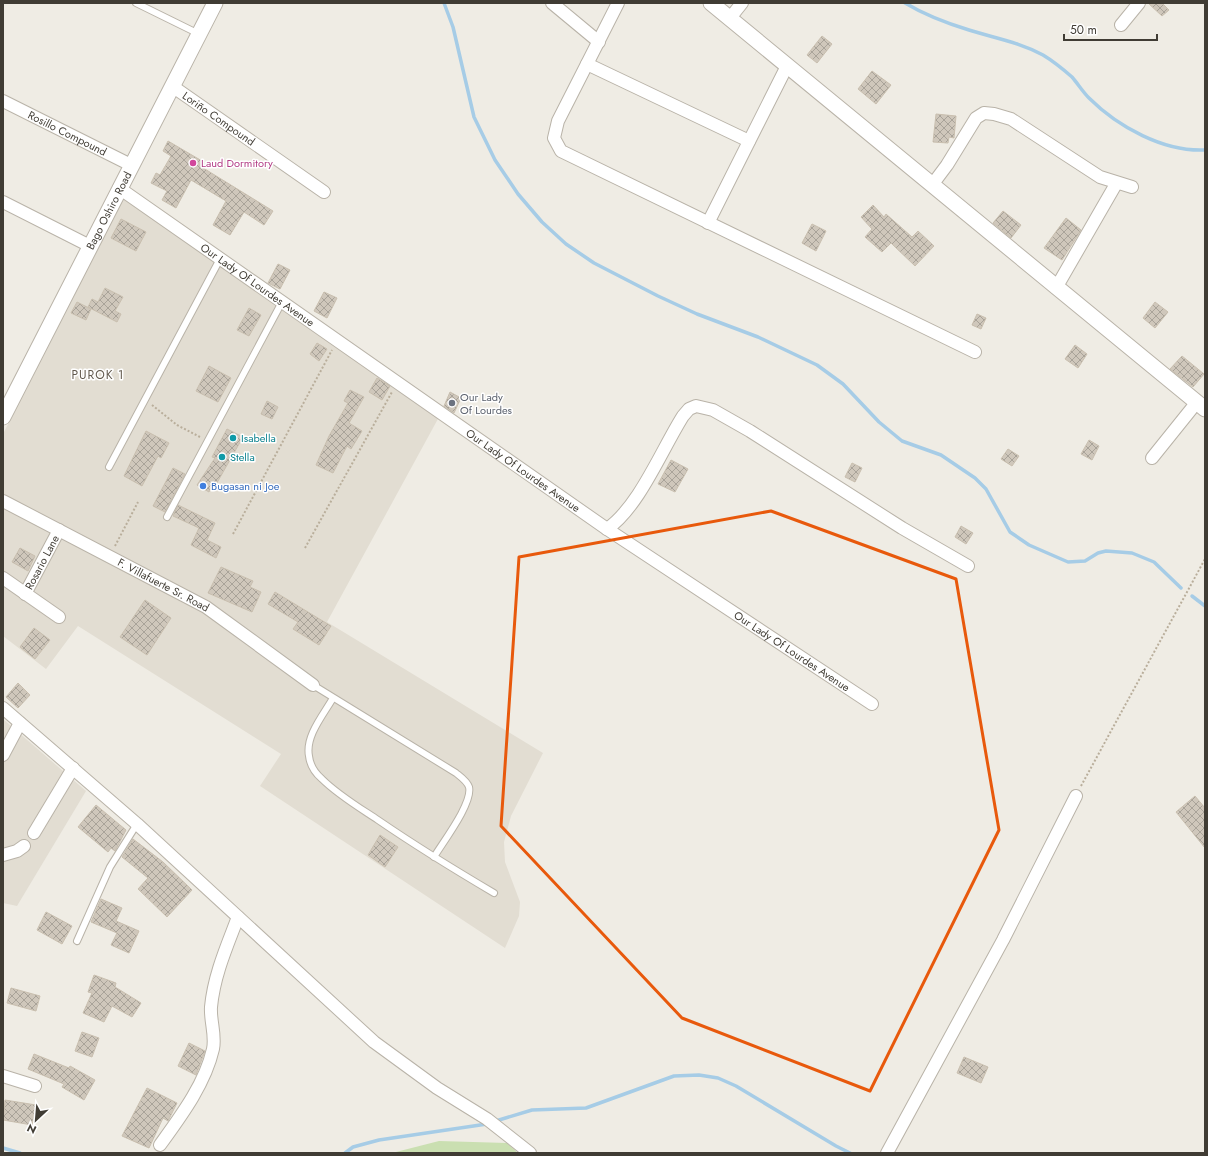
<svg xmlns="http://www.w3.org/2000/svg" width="1208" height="1156" font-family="Jost,sans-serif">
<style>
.residential{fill:#e2ddd2}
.green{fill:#cadfb1}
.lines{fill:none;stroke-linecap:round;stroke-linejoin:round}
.stream{stroke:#a6cce6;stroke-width:3.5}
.building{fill:url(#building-cross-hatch);stroke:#c9bfaf}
.service-casing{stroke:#b9b3a8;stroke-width:8}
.minor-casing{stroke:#b9b3a8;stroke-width:14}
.tertiary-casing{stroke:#b9b3a8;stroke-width:17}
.path{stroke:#b9ae9b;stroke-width:2;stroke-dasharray:2 2;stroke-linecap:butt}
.service{stroke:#fff;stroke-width:6}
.minor{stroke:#fff;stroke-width:12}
.tertiary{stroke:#fff;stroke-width:15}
.marked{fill:none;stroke:#e8590c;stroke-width:3;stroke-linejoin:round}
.hotel-dot{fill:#d1479c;stroke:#fff;stroke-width:1.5}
.worship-dot{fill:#6b7280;stroke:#fff;stroke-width:1.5}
.culture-dot{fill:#0f9aa8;stroke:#fff;stroke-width:1.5}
.shop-dot{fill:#3f7fe0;stroke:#fff;stroke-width:1.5}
.labels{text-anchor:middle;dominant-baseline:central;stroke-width:3;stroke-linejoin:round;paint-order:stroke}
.street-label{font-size:11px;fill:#403c34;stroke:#fff}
.hotel-label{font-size:11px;fill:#b23c85;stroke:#fff;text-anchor:start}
.worship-label{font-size:11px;fill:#5b616d;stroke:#fff;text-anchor:start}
.culture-label{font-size:11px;fill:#0d838f;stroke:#fff;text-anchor:start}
.shop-label{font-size:11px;fill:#366cbe;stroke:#fff;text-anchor:start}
.neighbourhood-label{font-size:12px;letter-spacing:1px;fill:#62594d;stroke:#fff}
</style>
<defs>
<pattern id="building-cross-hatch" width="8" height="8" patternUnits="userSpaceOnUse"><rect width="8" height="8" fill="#cfc7bb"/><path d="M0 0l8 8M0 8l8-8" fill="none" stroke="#a9a399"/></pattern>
</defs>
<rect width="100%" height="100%" fill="#efece4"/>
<g class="residential">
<path d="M122 198 439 417 327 622 543 753 511 816 504 842 505 862 520 902 519 916 505 948 260 786 281 754 78 626 46 669 3 636V434Z"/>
<path d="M3 719 86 791 17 906 3 903Z"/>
</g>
<path class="green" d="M439 1141 507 1143 518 1153H392Z"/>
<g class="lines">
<g class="stream">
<path d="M444 3 453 27 474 117 495 160 518 194 542 222 566 244 594 263 658 296 697 314 758 337 817 365 843 384 879 422 902 441 941 455 975 478 986 489 1010 532 1029 545 1068 562 1085 561 1098 553 1106 551 1132 553 1154 562 1181 588"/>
<path d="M905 3C925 15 946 23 969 30 994 38 1019 42 1043 55 1053 61 1064 70 1072 77 1078 84 1083 92 1089 98 1118 127 1164 152 1205 150"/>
<path d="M1192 596 1205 606"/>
<path d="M499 1120 532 1110 586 1108 674 1076 699 1075 718 1078 736 1086 836 1146 850 1153"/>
<path d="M3 1148 20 1153"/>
<path d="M345 1153 353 1147 379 1140 487 1124"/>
</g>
</g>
<g class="building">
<path d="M1148 3H1162L1169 10 1162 16Z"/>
<path d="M822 36 832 44 817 63 807 55Z"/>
<path d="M872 71 891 85 876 104 858 89Z"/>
<path d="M936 114 956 116 954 138 949 137 948 143 933 142Z"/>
<path d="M168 141 202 161 200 166 273 211 264 225 244 212 230 235 213 225 226 201 191 180 176 208 162 200 167 191 151 183 156 173 160 175 171 156 163 151Z"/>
<path d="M873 205 884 217 886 214 912 237 918 231 934 246 915 266 891 243 882 252 865 237 872 229 861 217Z"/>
<path d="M1003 211 1021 225 1011 238 993 223Z"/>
<path d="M1066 218 1081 230 1062 260 1044 248Z"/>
<path d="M121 219 146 232 136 251 111 238Z"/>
<path d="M812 224 826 231 816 251 802 243Z"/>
<path d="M278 264 290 270 280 289 268 283Z"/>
<path d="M105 288 123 297 115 311 121 314 117 322 88 307 92 299 98 302Z"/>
<path d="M324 292 337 298 327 318 314 311Z"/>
<path d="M77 302 91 309 86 320 71 313Z"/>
<path d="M1155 302 1168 312 1155 328 1143 318Z"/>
<path d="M249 308 261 315 249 336 237 330Z"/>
<path d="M977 314 986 318 981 329 972 325Z"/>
<path d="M317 343 327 349 319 361 310 354Z"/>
<path d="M1075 345 1087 354 1078 368 1065 359Z"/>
<path d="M1182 356 1204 374 1193 387 1170 369Z"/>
<path d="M209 366 231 378 218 402 196 391Z"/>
<path d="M377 378 390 386 382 400 369 392Z"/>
<path d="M350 390 364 397 349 423 362 431 351 449 347 446 333 473 316 465 329 436 348 403 344 401Z"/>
<path d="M450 392 461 398 454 413 444 406Z"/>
<path d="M267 401 278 407 272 419 261 414Z"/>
<path d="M227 429 243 437 214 488 211 487 209 492 197 485 215 458 212 457Z"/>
<path d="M146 431 169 443 161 458 158 456 142 486 124 476Z"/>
<path d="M1089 440 1099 446 1092 460 1081 454Z"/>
<path d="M1008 449 1019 456 1012 466 1001 459Z"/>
<path d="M671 460 688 469 675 492 658 484Z"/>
<path d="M852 463 862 468 855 482 845 477Z"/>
<path d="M173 468 185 474 165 512 153 506Z"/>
<path d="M178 505 215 523 207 540 221 547 216 558 191 545 199 528 173 516Z"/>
<path d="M961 526 973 533 966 544 955 537Z"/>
<path d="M20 548 35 556 28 571 12 562Z"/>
<path d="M221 567 253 581 250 587 261 592 252 612 208 593Z"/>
<path d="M275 592 331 626 319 645 293 629 298 622 268 604Z"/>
<path d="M145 600 171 618 147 655 120 637Z"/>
<path d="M34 628 50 640 35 659 20 647Z"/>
<path d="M18 683 30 695 18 708 6 697Z"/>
<path d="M1195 796 1205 808V848L1176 812Z"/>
<path d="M96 805 126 830 115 851 111 848 108 852 78 827Z"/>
<path d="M380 835 398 847 385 867 368 855Z"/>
<path d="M133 839 163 862 192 890 167 917 138 889 148 878 122 857Z"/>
<path d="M101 899 122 908 116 921 139 931 129 953 111 945 117 933 91 922Z"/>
<path d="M46 912 72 926 62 944 37 930Z"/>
<path d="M94 975 116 983 115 987 141 1003 132 1017 112 1006 104 1022 83 1013 92 993 88 992Z"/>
<path d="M11 988 40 996 36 1011 7 1003Z"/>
<path d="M82 1032 99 1038 92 1057 75 1051Z"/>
<path d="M189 1043 205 1051 196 1075 178 1066Z"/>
<path d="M34 1054 69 1068 70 1066 95 1080 84 1100 62 1087 64 1084 28 1069Z"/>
<path d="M964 1057 988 1067 981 1083 957 1073Z"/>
<path d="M147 1088 177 1103 168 1121 163 1118 149 1148 122 1136Z"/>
<path d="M5 1100 36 1105 32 1125 3 1120Z"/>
</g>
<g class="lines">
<g class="service-casing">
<g id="service">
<path d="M136 3 199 34"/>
<path d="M109 467 220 259"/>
<path d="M167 517 282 302"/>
<path d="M313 685 456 773C461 777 467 781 469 787 473 803 443 842 434 857"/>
<path d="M333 698C324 714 305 736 309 756 310 765 315 773 322 779 338 795 360 808 378 820 416 846 455 870 494 893"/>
<path d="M77 941 110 867 137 824"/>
</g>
</g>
<g class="minor-casing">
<g id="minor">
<path d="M552 3 599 42"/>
<path d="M618 3 558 121 554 138 561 151 975 352"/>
<path d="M730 18 742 3"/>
<path d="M1121 25 1139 3"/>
<path d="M587 64 749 141"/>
<path id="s1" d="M172 86 324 192"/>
<path id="s2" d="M3 101 131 165"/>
<path d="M932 185 947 165 976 118 984 113 994 114 1011 119 1100 177 1132 187"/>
<path id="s3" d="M119 188 607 529 872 704"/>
<path d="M3 202 90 246"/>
<path d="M708 223 787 66"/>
<path d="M1056 288 1116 184"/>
<path d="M1152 458 1197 402"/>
<path id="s4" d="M3 501 206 607 313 685"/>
<path d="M607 529C639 507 662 449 683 416L689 409 696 406 713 410 750 431 902 528 968 566"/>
<path d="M3 578 59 617"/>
<path id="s5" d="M25 594 59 530"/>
<path d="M3 708 137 824 374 1042 437 1088 487 1119 530 1153"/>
<path d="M3 755 20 723"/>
<path d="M34 833 73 768"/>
<path d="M3 855 17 851 24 846"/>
<path d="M3 1076 35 1086"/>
<path d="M160 1145C181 1116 205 1084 213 1049 216 1035 210 1021 211 1007 214 975 227 946 238 917"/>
<path d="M887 1153 1003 940 1076 796"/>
</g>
</g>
<g class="tertiary-casing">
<g id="tertiary">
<path d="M711 3 1205 409"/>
<path id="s6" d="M3 417 215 3"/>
</g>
</g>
<g class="path">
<path d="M152 405 177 425 200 437"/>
<path d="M233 534 332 350"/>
<path d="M115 546 138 502"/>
<path d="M305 548 392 392"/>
<path d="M1081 786 1205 559"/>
</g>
<use href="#service" class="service"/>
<use href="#minor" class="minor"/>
<use href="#tertiary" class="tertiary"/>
</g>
<path class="marked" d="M771 511 956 579 999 830 870 1091 682 1018 501 826 519 557Z"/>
<circle class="hotel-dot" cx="193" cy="163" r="4"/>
<circle class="worship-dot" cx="452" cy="403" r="4"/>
<g class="culture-dot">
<circle cx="233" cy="438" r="4"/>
<circle cx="222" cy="457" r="4"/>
</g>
<circle class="shop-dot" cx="203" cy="486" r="4"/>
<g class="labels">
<g class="street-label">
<text stroke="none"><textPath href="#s1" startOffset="57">Loriño Compound</textPath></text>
<text stroke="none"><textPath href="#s2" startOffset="72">Rosillo Compound</textPath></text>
<text stroke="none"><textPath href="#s6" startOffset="232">Bago Oshiro Road</textPath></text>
<text stroke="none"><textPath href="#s3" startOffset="169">Our Lady Of Lourdes Avenue</textPath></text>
<text stroke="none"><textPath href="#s3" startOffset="493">Our Lady Of Lourdes Avenue</textPath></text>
<text stroke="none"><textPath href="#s5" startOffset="36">Rosario Lane</textPath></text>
<text stroke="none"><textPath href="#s4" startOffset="181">F. Villafuerte Sr. Road</textPath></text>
<text stroke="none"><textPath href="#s3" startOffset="817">Our Lady Of Lourdes Avenue</textPath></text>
</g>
<g class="hotel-label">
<text x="201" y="163">Laud Dormitory</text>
</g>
<g class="worship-label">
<text x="460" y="397">Our Lady<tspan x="460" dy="13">Of Lourdes</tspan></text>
</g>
<g class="culture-label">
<text x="241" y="438">Isabella</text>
<text x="230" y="457">Stella</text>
</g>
<g class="shop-label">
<text x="211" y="486">Bugasan ni Joe</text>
</g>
<g class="neighbourhood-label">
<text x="98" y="375">PUROK 1</text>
</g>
</g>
<rect width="1208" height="1156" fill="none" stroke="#403c34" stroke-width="8"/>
<g transform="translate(36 1120) rotate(206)" stroke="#ffffff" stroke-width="3" paint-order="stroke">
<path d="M0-3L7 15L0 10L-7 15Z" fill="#403c34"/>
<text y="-6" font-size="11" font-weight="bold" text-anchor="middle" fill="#403c34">N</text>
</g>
<path d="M1064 34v6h93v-6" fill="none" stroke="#403c34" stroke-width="2"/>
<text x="1070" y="34" font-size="12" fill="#403c34" stroke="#ffffff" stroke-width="3" paint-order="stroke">50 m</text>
</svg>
